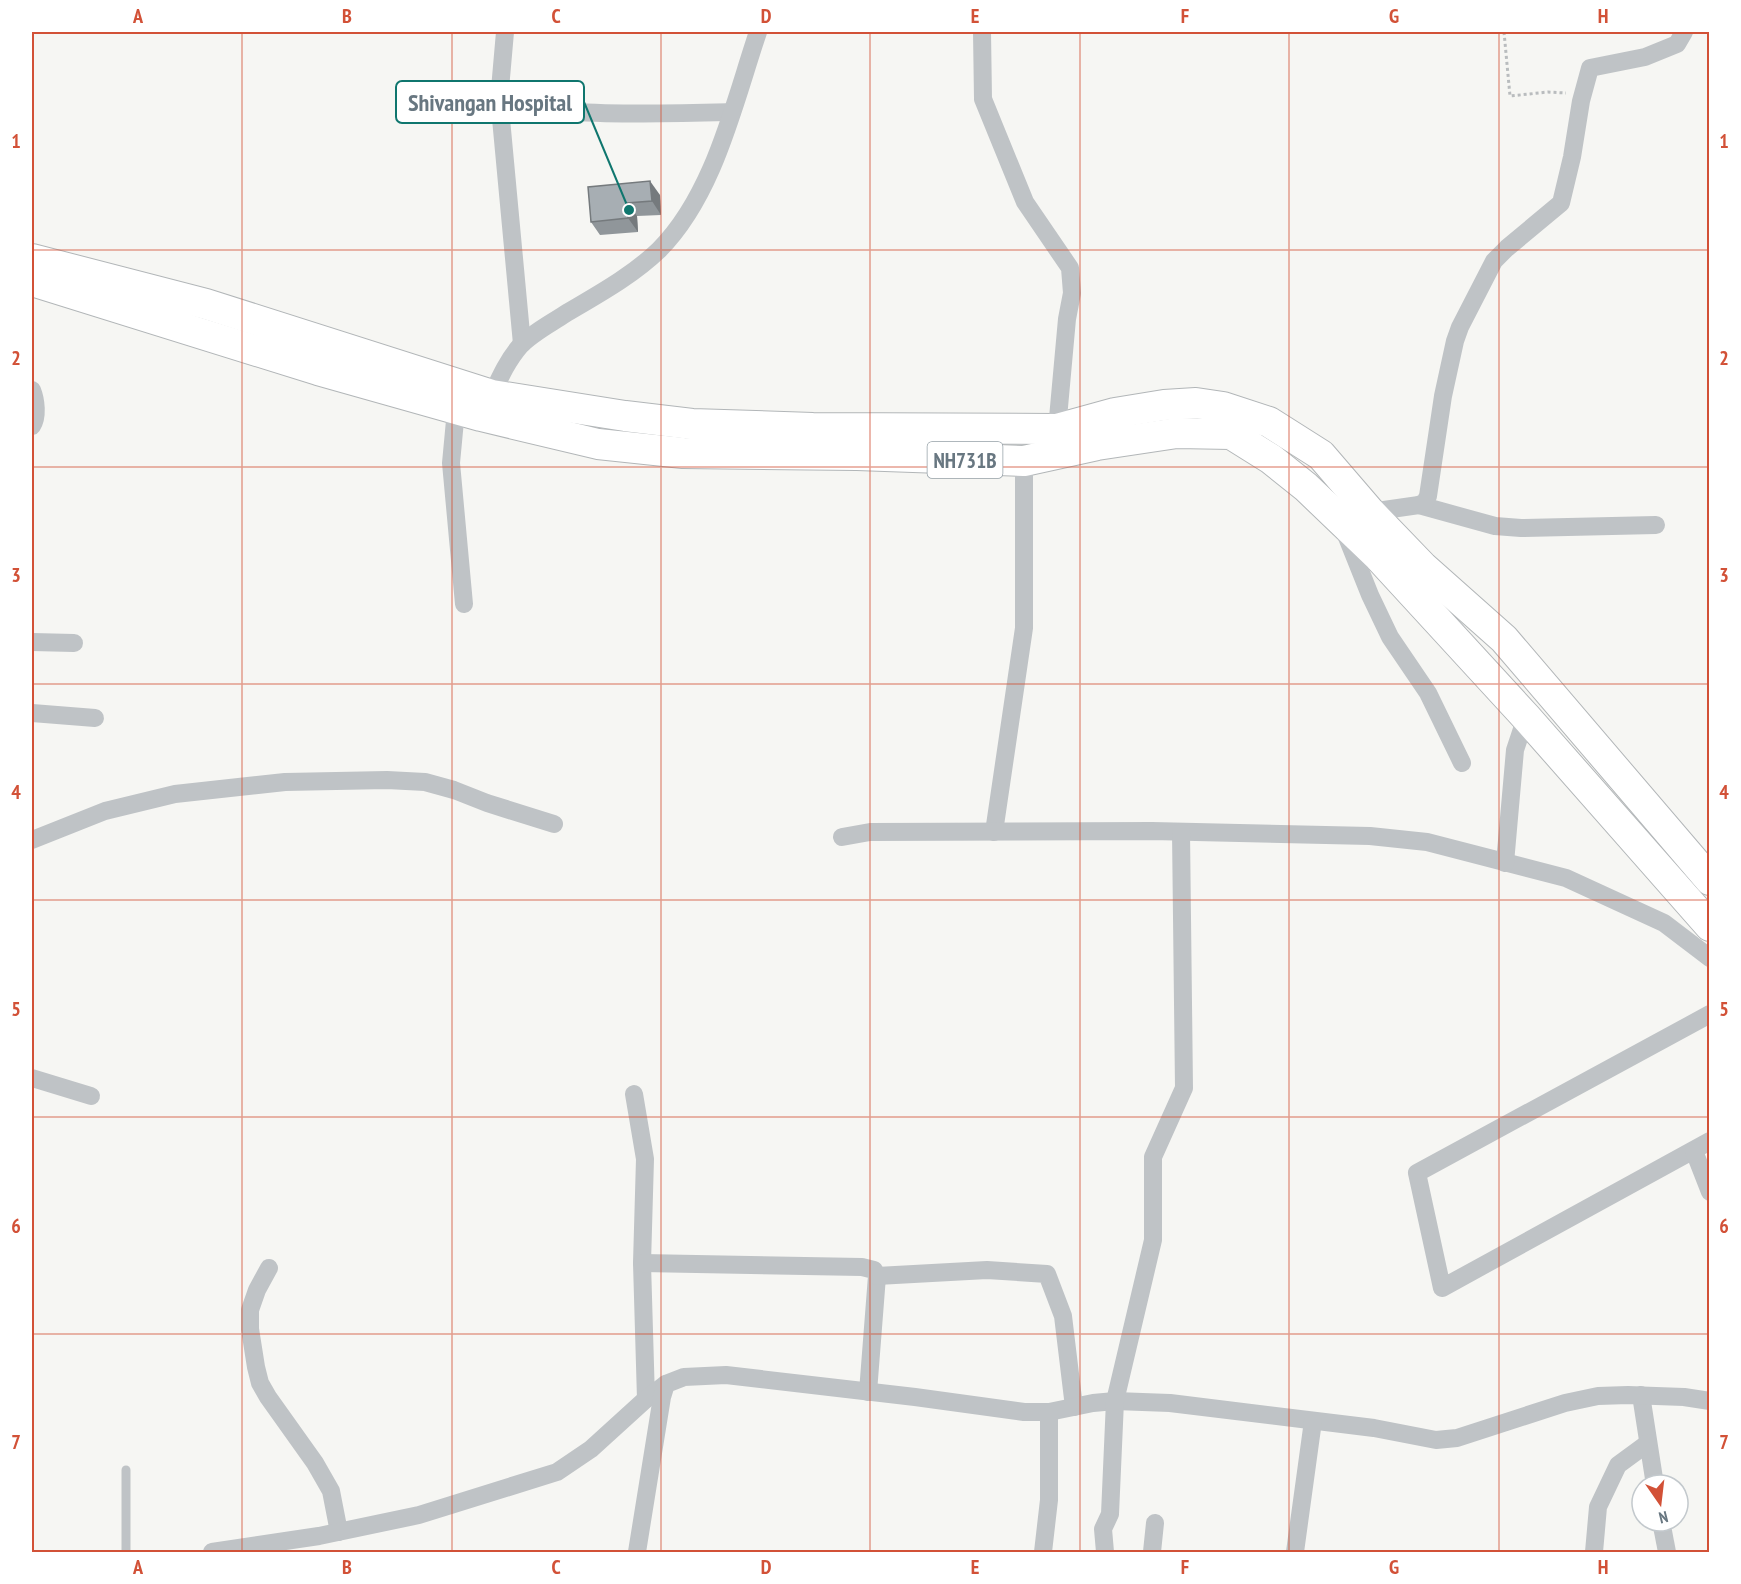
<svg xmlns="http://www.w3.org/2000/svg" width="1741" height="1584" font-family="'PT Sans Narrow',sans-serif">
<style>
.lines{fill:none;stroke-linecap:round;stroke-linejoin:round}
.trunk-casing{stroke:#b2b6b8;stroke-width:32}
.path{stroke:#b9bcbe;stroke-width:3;stroke-dasharray:3 3;stroke-linecap:butt}
.service{stroke:#bfc3c6;stroke-width:9}
.minor{stroke:#bfc3c6;stroke-width:18}
.trunk{stroke:#fff;stroke-width:30}
.wall{fill:#90969a}
.shaded-wall{fill:#757a7d}
.building{fill:#a7aeb3;stroke:#757a7d;stroke-width:1.5}
.grid{fill:none;stroke:#d25137;stroke-width:1.5;stroke-opacity:0.55}
.labels{text-anchor:middle;dominant-baseline:central;stroke-width:6;stroke-linejoin:round;paint-order:stroke}
.shield{fill:#fff;stroke:#95a0a7;stroke-width:1.5}
.shield-label{font-size:21px;font-weight:bold;fill:#687781}
.leader{fill:none;stroke:#0f766e;stroke-width:2}
.callout-dot{fill:#0f766e;stroke:#fff;stroke-width:2}
.callout{fill:#fff;stroke:#0f766e;stroke-width:2}
.callout-label{font-size:24px;text-anchor:middle;font-weight:bold;fill:#687781}
.neatline{fill:none;stroke:#d25137;stroke-width:2}
.grid-label{font-size:20px;text-anchor:middle;font-weight:bold;fill:#d25137}
</style>
<rect width="100%" height="100%" fill="#f6f6f3"/>
<g class="lines">
<g class="trunk-casing">
<g id="trunk">
<path d="M32 259 206 304 492 395 625 416 692 424 813 428 1057 429 1115 413 1164 405 1196 403 1223 407 1269 422 1321 455 1370 512 1423 567 1504 639 1710 880"/>
<path d="M32 281 318 370 481 416 598 444 683 453 857 455 1024 461 1097 445 1177 433 1231 434 1271 459 1306 487 1379 557 1526 717 1710 926"/>
</g>
</g>
<path class="path" d="M1504 32 1510 96 1548 92 1566 93"/>
<path class="service" d="M126 1552V1470"/>
<g class="minor">
<path d="M505 32 500 89 503 98 500 108 522 344"/>
<path d="M982 32 983 99 1025 202 1070 268 1072 293 1067 319 1057 429"/>
<path d="M503 98C520 119 697 113 732 112"/>
<path d="M32 390C36 400 38 417 32 426"/>
<path d="M489 401C498 382 506 362 520 346 532 333 550 324 565 314 597 295 632 276 659 250 714 195 734 103 758 32"/>
<path d="M456 410 451 463 464 604"/>
<path d="M1419 505 1495 526 1521 528 1656 525"/>
<path d="M1370 512 1419 505 1425 502 1428 496 1443 396 1455 341 1460 327 1494 261 1507 248 1561 203 1572 157 1581 101 1590 68 1645 57 1677 44 1684 32"/>
<path d="M1344 530 1370 595 1390 637 1428 693 1462 763"/>
<path d="M32 642 74 643"/>
<path d="M32 713 95 718"/>
<path d="M994 832 1024 628V461"/>
<path d="M842 837 870 832 1152 831 1370 836 1427 842 1566 878 1664 923 1710 958"/>
<path d="M32 840 105 811 175 794 285 782 387 780 425 782 454 790 487 803 554 824"/>
<path d="M1505 863 1515 750 1526 717"/>
<path d="M1710 1014 1417 1173 1442 1288 1710 1141"/>
<path d="M32 1078 91 1096"/>
<path d="M634 1094 645 1159 642 1263 646 1399"/>
<path d="M1694 1151 1710 1192"/>
<path d="M642 1263 862 1267 874 1270 877 1276 868 1392"/>
<path d="M269 1268 257 1290 250 1310V1329L256 1367 260 1383 268 1397 315 1463 331 1491 339 1532"/>
<path d="M877 1276 987 1270 1047 1274 1063 1316 1074 1407"/>
<path d="M1641 1395 1655 1485"/>
<path d="M1661 1521 1667 1552"/>
<path d="M212 1552 319 1536 419 1515 557 1472 591 1449 646 1399 666 1384"/>
<path d="M637 1552 662 1397 666 1384 684 1377 726 1375 915 1397 1024 1412H1049L1093 1403 1115 1401 1170 1403 1374 1428 1436 1440 1457 1438 1565 1403 1598 1396 1628 1395 1684 1397 1710 1401"/>
<path d="M1043 1552 1049 1500V1412"/>
<path d="M1105 1552 1103 1529 1110 1514 1115 1401 1153 1240V1157L1184 1088 1181 832"/>
<path d="M1152 1552 1155 1523"/>
<path d="M1295 1552 1313 1421"/>
<path d="M1594 1552 1598 1507 1618 1465 1648 1443"/>
</g>
<use href="#trunk" class="trunk"/>
</g>
<path class="wall" d="M588 187 660 195 661 215 637 216 638 232 600 235 591 222Z"/>
<g class="shaded-wall">
<path d="M650 181 660 195 661 215 652 201Z"/>
<path d="M627 203 637 216 638 232 628 218Z"/>
</g>
<path class="building" d="M650 181 652 201 627 203 628 218 591 222 588 187Z"/>
<path class="grid" d="M242 32V1552M452 32V1552M661 32V1552M870 32V1552M1080 32V1552M1289 32V1552M1499 32V1552M32 250H1710M32 467H1710M32 684H1710M32 900H1710M32 1117H1710M32 1334H1710"/>
<g class="labels">
<rect class="shield" x="927.5" y="442" width="75" height="36" rx="4.5"/>
<g class="shield-label">
<text x="965" y="460">NH731B</text>
</g>
</g>
<path class="leader" d="M629 210L584 102"/>
<circle class="callout-dot" cx="629" cy="210" r="6"/>
<rect class="callout" x="396" y="81" width="188" height="42" rx="6"/>
<g class="callout-label">
<text x="490" y="111">Shivangan Hospital</text>
</g>
<rect width="1741" height="1584" fill="none" stroke="#ffffff" stroke-width="66"/>
<g transform="translate(1660 1503) rotate(166)"><circle r="28" fill="#ffffff" stroke="#c3c9cd" stroke-width="1.5"/>
<path d="M0-4.5L10 22L0 15L-10 22Z" fill="#d25137"/>
<text y="-9" font-size="16" font-weight="bold" text-anchor="middle" fill="#687781">N</text>
</g>
<rect x="33" y="33" width="1675" height="1518" class="neatline"/>
<g class="grid-label">
<text x="138" y="23">A</text>
<text x="347" y="23">B</text>
<text x="556" y="23">C</text>
<text x="766" y="23">D</text>
<text x="975" y="23">E</text>
<text x="1185" y="23">F</text>
<text x="1394" y="23">G</text>
<text x="1603" y="23">H</text>
<text x="16" y="148">1</text>
<text x="1724" y="148">1</text>
<text x="16" y="365">2</text>
<text x="1724" y="365">2</text>
<text x="16" y="582">3</text>
<text x="1724" y="582">3</text>
<text x="16" y="799">4</text>
<text x="1724" y="799">4</text>
<text x="16" y="1016">5</text>
<text x="1724" y="1016">5</text>
<text x="16" y="1233">6</text>
<text x="1724" y="1233">6</text>
<text x="16" y="1449">7</text>
<text x="1724" y="1449">7</text>
<text x="138" y="1574">A</text>
<text x="347" y="1574">B</text>
<text x="556" y="1574">C</text>
<text x="766" y="1574">D</text>
<text x="975" y="1574">E</text>
<text x="1185" y="1574">F</text>
<text x="1394" y="1574">G</text>
<text x="1603" y="1574">H</text>
</g>
</svg>
